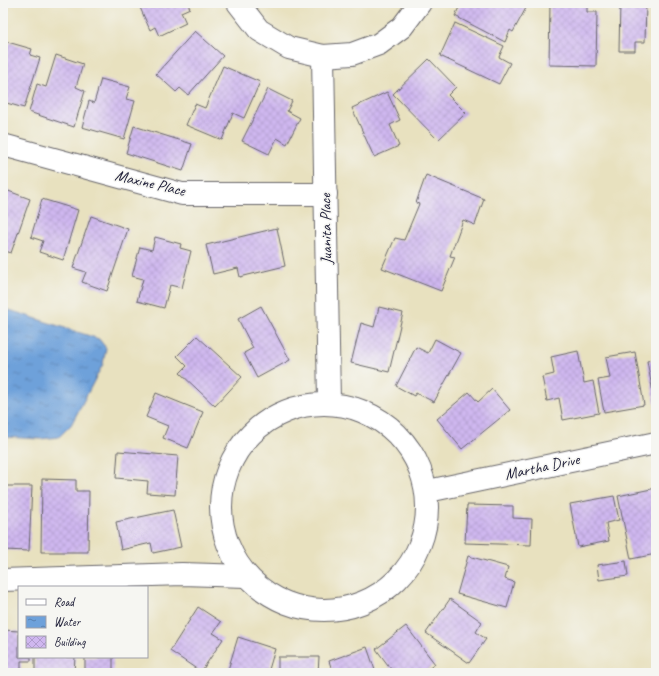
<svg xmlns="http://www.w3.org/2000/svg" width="659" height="676" font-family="Caveat,sans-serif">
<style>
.water{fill:url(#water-ripples);stroke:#48628a}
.building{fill:url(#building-cross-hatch)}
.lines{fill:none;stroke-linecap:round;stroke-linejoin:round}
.street-casing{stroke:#676569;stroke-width:24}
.street{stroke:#fff;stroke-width:22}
.labels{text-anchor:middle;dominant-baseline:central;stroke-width:3;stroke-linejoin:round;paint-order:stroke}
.street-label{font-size:16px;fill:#22223b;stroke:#f6f6f2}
</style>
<defs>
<pattern id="water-ripples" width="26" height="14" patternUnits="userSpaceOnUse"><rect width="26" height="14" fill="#6ea1da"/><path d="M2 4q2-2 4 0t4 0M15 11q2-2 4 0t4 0" fill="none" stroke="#5a83b2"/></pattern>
<pattern id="building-cross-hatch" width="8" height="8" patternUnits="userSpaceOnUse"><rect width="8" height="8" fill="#cfb7ef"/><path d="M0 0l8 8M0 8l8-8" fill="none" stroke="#b19dce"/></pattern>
</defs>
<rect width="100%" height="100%" fill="#f6f6f2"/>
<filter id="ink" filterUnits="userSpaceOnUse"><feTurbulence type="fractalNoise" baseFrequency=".025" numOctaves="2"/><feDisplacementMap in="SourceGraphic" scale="8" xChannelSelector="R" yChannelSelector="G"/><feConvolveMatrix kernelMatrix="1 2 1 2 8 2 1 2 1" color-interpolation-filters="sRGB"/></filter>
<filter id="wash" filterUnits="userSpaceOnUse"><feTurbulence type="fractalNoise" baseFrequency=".012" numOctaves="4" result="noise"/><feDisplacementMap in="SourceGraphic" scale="16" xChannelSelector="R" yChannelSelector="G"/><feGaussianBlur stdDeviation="0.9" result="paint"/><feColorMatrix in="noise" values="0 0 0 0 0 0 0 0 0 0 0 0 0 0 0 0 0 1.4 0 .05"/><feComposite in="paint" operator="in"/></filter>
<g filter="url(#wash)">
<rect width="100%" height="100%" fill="#e8e1bf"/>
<path class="water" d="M3 308 99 339 106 348 103 364 71 425 59 437 40 439 3 437Z"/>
<g id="blocks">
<g class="building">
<path d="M138 3H187L190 8 181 12 186 23 159 36 155 27 150 30Z"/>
<path d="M461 3H516L526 8 513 32 510 30 505 42 455 16Z"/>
<path d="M550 3H587V12H597L596 66 549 65Z"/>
<path d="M620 3H646L645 42H635V51H619Z"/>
<path d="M455 23 504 46 499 57 510 63 499 84 440 56Z"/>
<path d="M195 31 223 56 188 95 180 88 176 92 156 74Z"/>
<path d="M4 41 32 49 30 55 40 58 24 108 3 102V45Z"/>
<path d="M56 55 83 64 76 87 85 91 74 127 29 112 37 84 46 87Z"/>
<path d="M429 59 456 87 448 95 466 113 438 140 393 94Z"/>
<path d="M223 66 260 82 244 118 233 113 222 140 186 125 195 104 205 108Z"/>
<path d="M101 79 130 87 126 99 135 101 124 139 82 127 89 101 94 103Z"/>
<path d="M268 89 292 101 287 111 300 118 287 144 277 138 269 154 242 141Z"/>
<path d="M387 92 400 120 390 125 399 146 374 157 352 108Z"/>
<path d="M134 126 192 144 183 171 126 153Z"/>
<path d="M426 175 484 199 475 225 463 220 450 256 455 257 441 291 382 268 395 238 404 240 419 204 416 203Z"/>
<path d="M3 189 30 199 11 253 3 250Z"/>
<path d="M42 199 78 210 63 260 39 252 43 241 31 237Z"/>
<path d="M91 216 128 229 107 291 82 282 86 272 73 268Z"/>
<path d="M277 228 285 266 240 277 238 268 213 274 206 245Z"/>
<path d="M155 237 181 244 180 248 191 251 182 288 170 285 164 308 137 301 143 279 132 276 140 247 152 250Z"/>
<path d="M261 306 290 360 257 378 244 353 253 348 238 319Z"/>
<path d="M379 307 403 313 389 372 351 363 361 323 374 327Z"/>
<path d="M197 336 242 377 215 406 180 373 187 366 177 356Z"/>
<path d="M435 339 461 353 434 402 416 393 414 396 396 386 416 347 428 353Z"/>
<path d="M578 351 584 383 593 381 599 413 563 420 559 398 547 401 542 377 554 374 551 357Z"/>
<path d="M635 352 644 405 604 412 598 380 610 378 606 357Z"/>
<path d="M656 359V403H655L647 361Z"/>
<path d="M492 389 510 410 462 449 437 419 469 392 478 402Z"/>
<path d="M156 393 203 412 188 448 163 438 168 426 146 417Z"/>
<path d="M118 451 178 456 175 495 147 493 148 481 116 478Z"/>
<path d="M42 479 76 480V491H89L88 552H41Z"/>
<path d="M3 486H32L29 551 3 550Z"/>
<path d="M656 488V523H654L656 534V554L631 559 618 496Z"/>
<path d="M614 496 619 520 606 523 609 541 578 547 570 504Z"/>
<path d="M467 505 513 506V518L532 519 531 545 465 543Z"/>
<path d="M173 510 181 547 153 553 151 543 121 550 116 522Z"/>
<path d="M468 556 508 567 505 579 514 582 507 608 457 594Z"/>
<path d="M626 561 628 576 599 580 597 565Z"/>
<path d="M450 599 482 622 476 632 486 639 469 663 426 633Z"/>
<path d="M198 607 221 622 213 633 223 639 201 672 170 651Z"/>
<path d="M406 626 435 664 427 670 430 673H394L376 649Z"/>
<path d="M3 630 19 631V657H31V661H21V673H3Z"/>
<path d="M238 637 275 649 268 673H227Z"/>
<path d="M367 647 376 673H333L329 661Z"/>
<path d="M35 657H75L74 673H35Z"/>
<rect x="85" y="657" width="28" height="16"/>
<path d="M278 657H319L318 673H278Z"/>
</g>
</g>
</g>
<g filter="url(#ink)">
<use href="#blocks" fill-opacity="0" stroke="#676569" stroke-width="1"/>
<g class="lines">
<g class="street-casing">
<g id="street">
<path d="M238 3 259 30 289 48 323 56 352 54 379 44 402 27 420 3"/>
<path d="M323 56 329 402"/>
<path d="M3 145 182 194H326"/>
<circle cx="324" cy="507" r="103"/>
<path d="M428 491 656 443"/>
<path d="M3 580 182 574 246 576"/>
</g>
</g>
<use href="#street" class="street"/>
</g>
</g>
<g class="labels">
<g class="street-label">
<text transform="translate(150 183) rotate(13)">Maxine Place</text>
<text transform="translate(326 229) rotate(-91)">Juanita Place</text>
<text transform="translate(542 467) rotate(-12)">Martha Drive</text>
</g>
</g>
<rect width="659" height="676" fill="none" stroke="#f6f6f2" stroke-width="16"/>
<rect x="18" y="586" width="130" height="72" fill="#f6f6f2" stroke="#a1a1a9"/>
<rect x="26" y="599" width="20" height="6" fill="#ffffff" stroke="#a1a1a9"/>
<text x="54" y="606" font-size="12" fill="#22223b">Road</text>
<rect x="26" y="616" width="20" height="12" fill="url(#water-ripples)" stroke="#a1a1a9"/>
<text x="54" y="626" font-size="12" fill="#22223b">Water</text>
<rect x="26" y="636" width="20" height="12" fill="url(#building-cross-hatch)" stroke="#a1a1a9"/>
<text x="54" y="646" font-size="12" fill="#22223b">Building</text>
</svg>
